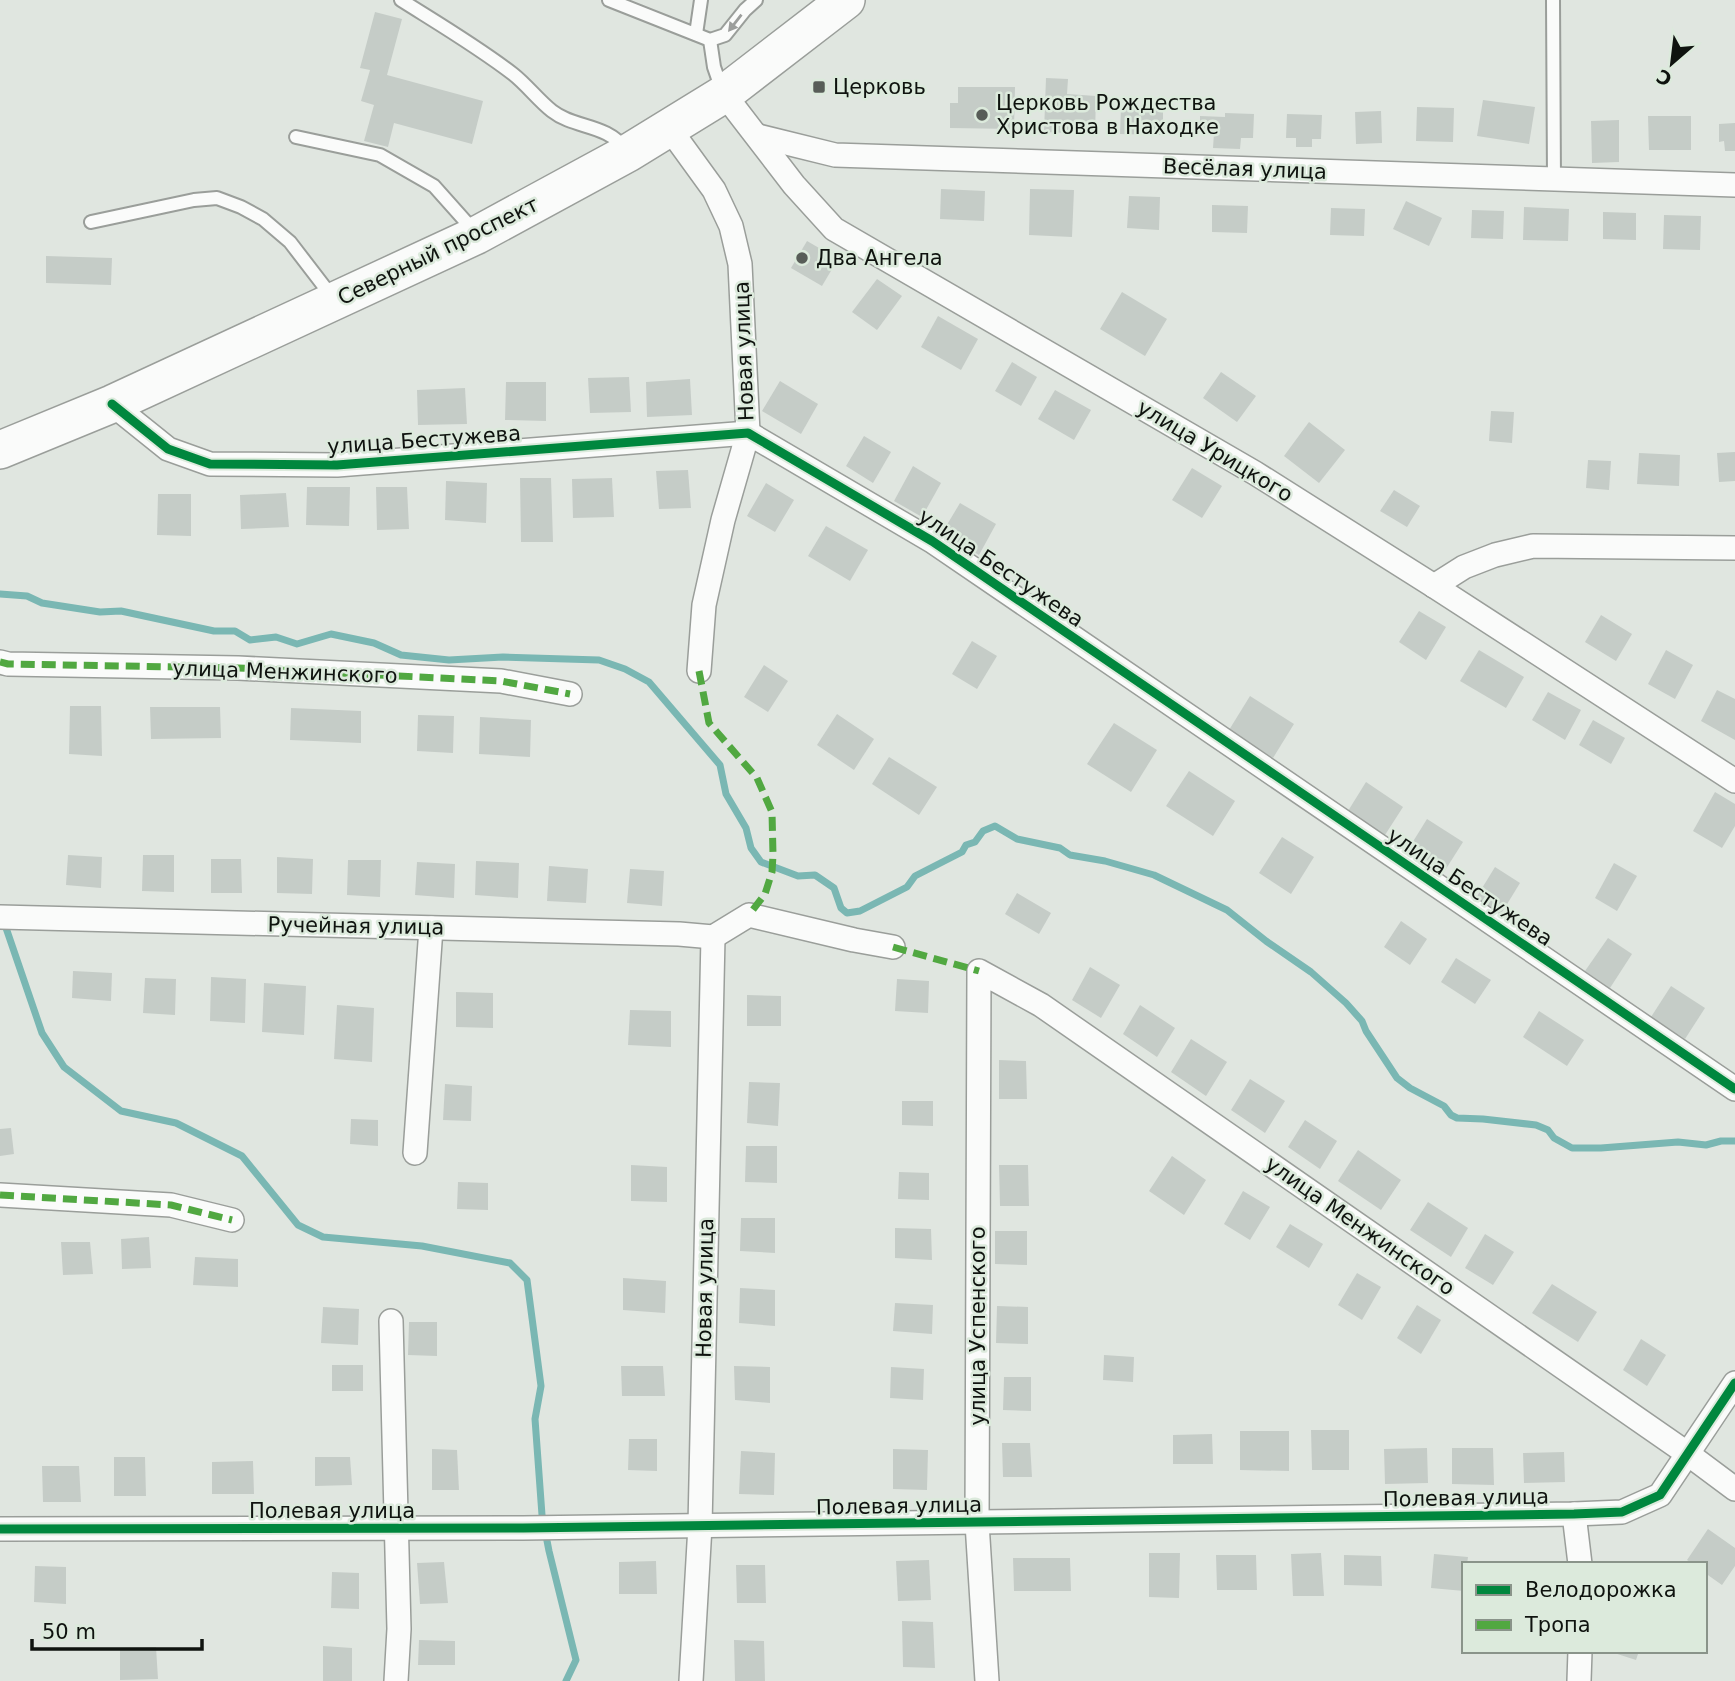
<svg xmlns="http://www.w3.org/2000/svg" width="1735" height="1681" font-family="'DejaVu Sans',sans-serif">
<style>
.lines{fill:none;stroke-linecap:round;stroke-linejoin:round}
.stream{stroke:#7ab7b3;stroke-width:7}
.building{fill:#c5ccc7}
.service-casing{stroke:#9a9e9a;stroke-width:16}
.minor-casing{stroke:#9a9e9a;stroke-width:26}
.primary-casing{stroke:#9a9e9a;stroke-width:40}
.service{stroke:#fafbfa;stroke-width:12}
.minor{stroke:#fafbfa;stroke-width:23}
.primary{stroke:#fafbfa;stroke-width:37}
.quiet{stroke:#51a841;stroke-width:7;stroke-dasharray:14 7;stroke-linecap:butt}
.cycleway-casing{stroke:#dceadc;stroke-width:13}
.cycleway{stroke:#00873e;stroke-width:9}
.oneway{fill:#9c9e9c}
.poi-dot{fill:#585d58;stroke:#dceadc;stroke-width:2.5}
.labels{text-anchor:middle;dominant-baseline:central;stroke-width:5;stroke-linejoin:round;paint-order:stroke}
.poi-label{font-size:21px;fill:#0f130f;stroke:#dceadc;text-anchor:start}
.street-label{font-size:21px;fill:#0f130f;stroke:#dceadc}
</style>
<rect width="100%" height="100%" fill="#e0e6e0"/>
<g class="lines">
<g class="stream">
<path d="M0 594 27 596 42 603 100 612 121 611 214 631H235L250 640 276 637 297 644 331 634 374 643 401 655 449 660 503 657 599 660 625 669 649 682 720 765 726 794 746 828 751 848 761 862 798 876 815 875 834 888 841 908 847 913 860 911 907 887 915 876 962 852 966 845 975 842 983 831 995 826 1017 839 1060 848 1070 855 1105 861 1154 875 1227 910 1266 941 1311 972 1346 1003 1362 1021 1366 1031 1397 1078 1410 1088 1444 1106 1451 1115 1457 1118 1483 1119 1536 1125 1548 1130 1554 1138 1572 1148H1601L1678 1142 1706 1145 1721 1141H1735"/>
<path d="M4 922 42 1033 64 1067 121 1111 176 1123 242 1156 298 1225 323 1237 422 1246 510 1263 527 1280 541 1386 535 1419 542 1515 549 1551 576 1660 566 1681"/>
</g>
</g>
<g class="building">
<path d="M375 12 402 19 387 75 483 101 472 144 394 123 388 147 364 141 374 105 361 101 370 70 360 68Z"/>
<path d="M1046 78 1068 79 1067 94 1096 96 1095 134 1044 132Z"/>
<path d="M958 87H1015L1014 129 950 128V103H958Z"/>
<path d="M1483 100 1535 107 1529 144 1477 136Z"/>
<path d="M1121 106 1163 107V135L1120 134Z"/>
<path d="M1417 107 1454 108 1453 142 1416 141Z"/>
<path d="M1381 111 1382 143 1356 144 1355 112Z"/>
<path d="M1225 113 1254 114 1253 138H1241L1240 149 1213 148 1214 133 1200 132V116L1225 117Z"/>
<path d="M1287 114 1322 115 1321 139H1312V147H1296V138H1286Z"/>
<path d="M1648 116H1691V150H1649Z"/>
<path d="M1619 120V162L1592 163 1591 121Z"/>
<path d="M1735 123V151H1725L1724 141 1719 142V124Z"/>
<path d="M941 189 985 191 984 221 940 219Z"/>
<path d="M1030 189 1074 190 1072 237 1029 235Z"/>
<path d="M1129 196 1160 197 1159 230 1127 228Z"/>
<path d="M1406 201 1442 218 1429 246 1393 229Z"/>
<path d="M1212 205 1248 206 1247 233 1212 232Z"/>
<path d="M1524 207 1569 209 1568 241 1523 240Z"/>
<path d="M1331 208 1365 209 1364 236 1330 235Z"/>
<path d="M1472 210 1504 211 1503 239 1471 238Z"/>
<path d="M1603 212 1636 213V240L1603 239Z"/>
<path d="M1664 215 1701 216 1700 250 1663 249Z"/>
<path d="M807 241 838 259 822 286 791 268Z"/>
<path d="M46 256 112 258 111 285 46 283Z"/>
<path d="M877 279 902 296 877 330 852 312Z"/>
<path d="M1122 292 1167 319 1145 356 1100 329Z"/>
<path d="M938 316 978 339 961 370 921 347Z"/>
<path d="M1012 362 1037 377 1021 406 995 391Z"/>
<path d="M1221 372 1256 396 1237 422 1203 398Z"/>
<path d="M629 377 631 412 590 413 588 378Z"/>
<path d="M690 379 692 415 647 417 646 382Z"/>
<path d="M780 381 818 404 801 434 762 411Z"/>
<path d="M506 382H546V421L505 420Z"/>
<path d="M465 388 467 424 418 425 417 390Z"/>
<path d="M1055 390 1091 410 1074 440 1038 419Z"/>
<path d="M1491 411 1514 412 1512 443 1489 441Z"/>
<path d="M1309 422 1345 450 1319 483 1284 456Z"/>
<path d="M864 436 891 452 873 483 846 466Z"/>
<path d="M1735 452V481L1719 482 1717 453Z"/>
<path d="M1639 453 1680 455 1679 486 1637 484Z"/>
<path d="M1588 460 1611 461 1609 490 1586 488Z"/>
<path d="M913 466 941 483 922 517 894 501Z"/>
<path d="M1192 468 1222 486 1202 518 1172 500Z"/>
<path d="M688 470 691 508 659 509 656 471Z"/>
<path d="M520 478H551L553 542H521Z"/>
<path d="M612 478 614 517 573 518 572 479Z"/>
<path d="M446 481 487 483 486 523 445 520Z"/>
<path d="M766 483 794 500 775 532 747 516Z"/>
<path d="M307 487H350L349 526 306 525Z"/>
<path d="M376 487H407L409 529 377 530Z"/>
<path d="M1394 490 1420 506 1407 527 1380 511Z"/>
<path d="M286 493 289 527 241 529 240 495Z"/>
<path d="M158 494H191V536L157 535Z"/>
<path d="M960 503 996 524 979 555 942 533Z"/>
<path d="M826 526 868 550 850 581 808 556Z"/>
<path d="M1419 611 1446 627 1426 660 1399 642Z"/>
<path d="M1601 615 1632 634 1616 661 1585 642Z"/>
<path d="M972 641 997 656 977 689 952 674Z"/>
<path d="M1479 650 1524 677 1506 708 1460 681Z"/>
<path d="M1666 650 1693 665 1675 699 1648 684Z"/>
<path d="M764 665 788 681 768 712 744 697Z"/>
<path d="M1717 690 1735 699V740L1701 721Z"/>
<path d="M1548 692 1581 710 1565 740 1532 720Z"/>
<path d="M1250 696 1294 724 1273 758 1229 730Z"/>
<path d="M70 706H101L102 756 69 754Z"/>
<path d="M150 707H220L221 738 151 739Z"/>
<path d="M291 708 361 711V743L290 740Z"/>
<path d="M837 714 874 739 854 770 817 745Z"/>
<path d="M418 715 454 716 453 753 417 751Z"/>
<path d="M480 717 531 720 530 757 479 754Z"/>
<path d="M1593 720 1625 738 1611 764 1579 745Z"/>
<path d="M1114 723 1157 750 1131 792 1087 764Z"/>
<path d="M889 757 937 787 919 815 872 784Z"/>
<path d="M1189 771 1235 801 1213 836 1166 806Z"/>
<path d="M1366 782 1403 807 1385 835 1348 811Z"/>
<path d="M1715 792 1735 804V826L1722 848 1693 831Z"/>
<path d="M1427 819 1463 842 1444 872 1409 848Z"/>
<path d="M1282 837 1314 857 1291 894 1259 873Z"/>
<path d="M68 855 102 857 101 888 66 885Z"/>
<path d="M143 855H174V892L142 891Z"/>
<path d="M277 857 313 859 312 894 277 893Z"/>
<path d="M211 859H241L242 893H211Z"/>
<path d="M348 860H381L380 897 347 895Z"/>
<path d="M476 861 519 863 518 898 475 895Z"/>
<path d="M417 862 455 864 454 898 415 895Z"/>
<path d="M1614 863 1637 876 1617 911 1595 898Z"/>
<path d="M549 866 588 869 586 903 547 901Z"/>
<path d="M1495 867 1520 883 1501 914 1476 898Z"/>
<path d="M630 869 664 871 662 906 627 903Z"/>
<path d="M1017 893 1051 913 1039 934 1005 914Z"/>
<path d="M1401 921 1427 939 1410 965 1384 947Z"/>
<path d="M1608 938 1632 954 1610 988 1585 971Z"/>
<path d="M1456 958 1491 980 1475 1004 1441 982Z"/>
<path d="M1090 967 1120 985 1101 1018 1072 1000Z"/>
<path d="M73 971 112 973 111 1001 72 998Z"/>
<path d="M211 977 246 979 245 1023 210 1021Z"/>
<path d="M145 978 176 979 175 1015 143 1013Z"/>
<path d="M897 979 929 981 928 1013 895 1011Z"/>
<path d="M264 983 306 986 304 1035 262 1032Z"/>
<path d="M1671 986 1705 1008 1685 1039 1651 1017Z"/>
<path d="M456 992 493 993V1028L456 1027Z"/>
<path d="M747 995 781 996V1026H747Z"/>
<path d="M337 1005 374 1008 372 1062 334 1059Z"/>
<path d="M1140 1005 1175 1028 1157 1057 1123 1034Z"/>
<path d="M630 1010 671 1011V1047L628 1045Z"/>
<path d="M1539 1011 1584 1040 1567 1066 1523 1037Z"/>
<path d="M1191 1039 1227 1062 1206 1096 1171 1072Z"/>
<path d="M999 1060 1026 1061 1027 1099H999Z"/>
<path d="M1250 1079 1285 1101 1265 1133 1231 1110Z"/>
<path d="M749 1082 780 1083 778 1126 747 1123Z"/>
<path d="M445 1084 472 1086 471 1121 443 1120Z"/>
<path d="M902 1101H933V1126L902 1125Z"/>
<path d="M351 1119 378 1120V1146L350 1144Z"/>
<path d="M1305 1120 1337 1141 1320 1169 1288 1147Z"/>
<path d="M11 1128 14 1154 0 1156V1129Z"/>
<path d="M746 1146H777V1183L745 1182Z"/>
<path d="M1358 1150 1401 1180 1381 1210 1338 1181Z"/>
<path d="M1172 1156 1206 1180 1184 1215 1149 1191Z"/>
<path d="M631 1165 667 1167V1202L631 1201Z"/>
<path d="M999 1165H1028L1029 1206H1000Z"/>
<path d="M899 1172 929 1173V1200L898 1199Z"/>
<path d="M458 1182 488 1183V1210L457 1209Z"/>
<path d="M1243 1191 1270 1207 1250 1240 1224 1224Z"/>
<path d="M1428 1202 1468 1228 1451 1257 1410 1230Z"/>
<path d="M741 1218H775V1253L740 1251Z"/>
<path d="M1290 1224 1323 1244 1309 1268 1276 1247Z"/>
<path d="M895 1228 931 1229 932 1260 895 1258Z"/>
<path d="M995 1231H1027V1265L995 1264Z"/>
<path d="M1485 1234 1514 1252 1493 1285 1465 1268Z"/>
<path d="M149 1237 151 1268 122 1269 121 1239Z"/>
<path d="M61 1242H90L93 1274 63 1275Z"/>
<path d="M195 1257 238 1259V1287L193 1285Z"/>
<path d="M1357 1273 1381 1287 1362 1320 1338 1305Z"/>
<path d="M623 1278 666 1281 665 1313 623 1310Z"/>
<path d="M1552 1284 1597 1312 1578 1342 1532 1313Z"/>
<path d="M740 1288 775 1290V1326L739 1323Z"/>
<path d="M895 1303 933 1305 932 1334 893 1331Z"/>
<path d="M1417 1305 1441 1320 1421 1354 1397 1338Z"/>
<path d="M997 1306 1028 1307V1344L996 1343Z"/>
<path d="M323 1307 359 1309 358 1345 321 1343Z"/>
<path d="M409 1322H437V1356L408 1355Z"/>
<path d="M1641 1339 1666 1355 1647 1386 1623 1370Z"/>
<path d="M1104 1355 1134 1357 1133 1382 1103 1380Z"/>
<rect x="332" y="1365" width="31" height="26"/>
<path d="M621 1366H663L665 1396H622Z"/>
<path d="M734 1366 770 1367V1403L735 1400Z"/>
<path d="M891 1367 924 1369 923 1400 890 1398Z"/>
<path d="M1004 1377H1031V1411L1003 1410Z"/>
<path d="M1311 1430H1349V1470H1312Z"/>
<path d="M1240 1431H1289V1471L1240 1470Z"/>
<path d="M1212 1434 1213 1464H1173V1435Z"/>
<path d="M629 1439H657V1471L628 1470Z"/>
<path d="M1002 1443H1030L1032 1477H1003Z"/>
<path d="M1427 1448 1428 1483 1385 1484 1384 1449Z"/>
<path d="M1452 1448H1493L1494 1485 1452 1484Z"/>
<path d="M432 1449 457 1450 459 1490H432Z"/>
<path d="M893 1449 928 1450 927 1490 893 1489Z"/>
<path d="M741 1451 775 1453 774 1495 739 1494Z"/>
<path d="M1564 1452 1565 1482 1524 1483 1523 1453Z"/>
<path d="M114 1457H145L146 1496H114Z"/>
<path d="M315 1457H350L352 1485 315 1486Z"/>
<path d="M253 1461 254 1494H212V1462Z"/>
<path d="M42 1466H79L81 1502H43Z"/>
<path d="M1708 1529 1735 1548V1566L1722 1585 1705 1573V1564H1693L1687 1560Z"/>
<path d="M1149 1553H1180L1179 1598 1149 1597Z"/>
<path d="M1321 1553 1324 1596H1293L1291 1554Z"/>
<path d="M1434 1554 1468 1557 1467 1564H1464V1591L1431 1588Z"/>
<path d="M1216 1555H1256L1257 1590H1217Z"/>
<path d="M1344 1555 1381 1556 1382 1586 1344 1585Z"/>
<path d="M1013 1558H1070L1071 1591H1014Z"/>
<path d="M929 1560 931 1600 898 1601 896 1561Z"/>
<path d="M656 1561 657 1594H619V1562Z"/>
<path d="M444 1562 448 1603 420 1604 417 1563Z"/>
<path d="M736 1565H765L766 1603H737Z"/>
<path d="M35 1566 66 1567V1604L34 1602Z"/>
<path d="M332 1572 359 1573V1609L331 1608Z"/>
<path d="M902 1621 933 1622 935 1668 903 1667Z"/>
<path d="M419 1640 455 1641V1665H418Z"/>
<path d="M734 1640 764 1641 765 1681H735Z"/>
<path d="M323 1646 352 1648V1681H323Z"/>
<path d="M156 1647 158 1679 120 1680V1648Z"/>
<path d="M1608 1651H1639L1636 1660Z"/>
</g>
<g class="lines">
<g class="service-casing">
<g id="service">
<path d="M401 0C439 24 478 47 513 74 527 85 538 100 552 111 575 129 606 123 626 150"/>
<path d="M609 0 710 40 725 35 745 10 756 0"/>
<path d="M1553 0 1554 180"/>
<path d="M696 34 701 0"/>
<path d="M710 40 714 67 722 90"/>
<path d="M296 137 380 155 434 186 475 232"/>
<path d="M91 222 194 200 217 198 241 207 263 219 290 242 333 298"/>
</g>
</g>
<g class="minor-casing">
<g id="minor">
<path d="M724 94 794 185 834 229 1255 473 1434 586 1735 781"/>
<path d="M669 128 714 190 731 226 740 264 748 433 723 520 704 605 699 671"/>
<path d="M758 136 835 155 1735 185"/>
<path d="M112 404 168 449 210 464 337 465 748 433 932 541 1735 1089"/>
<path d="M1434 586 1464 567 1495 555 1533 546 1735 548"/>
<path d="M0 662 8 664 238 668 501 681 570 694"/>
<path d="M0 917 679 934 713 937"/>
<path d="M713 937 749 915 854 940 893 947"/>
<path d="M415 1153 431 928"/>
<path d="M0 1195 171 1205 232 1220"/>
<path d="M391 1321 399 1629 396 1681"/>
<path d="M1574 1514 1580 1564"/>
<path d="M0 1529 523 1528 1574 1514 1622 1512 1660 1495 1735 1383"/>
<path d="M691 1681 700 1526 713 937"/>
<path d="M987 1681 977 1523 979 971 1041 1005 1688 1454 1735 1489"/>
<path d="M1579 1681 1580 1651"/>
</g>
</g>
<g class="primary-casing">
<path id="primary" d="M0 450 112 404 477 235 628 153 724 94 846 0"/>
</g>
<use href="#service" class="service"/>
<use href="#minor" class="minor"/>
<use href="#primary" class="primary"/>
<g class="quiet">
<path d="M0 662 8 664 238 668 501 681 570 694"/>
<path d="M699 671 709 723 757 778 772 812 773 855 772 872 765 894 749 915"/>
<path d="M893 947 979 971"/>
<path d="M0 1195 171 1205 232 1220"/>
</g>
<g class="cycleway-casing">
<g id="cycleway">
<path d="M112 404 168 449 210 464 337 465 748 433 932 541 1735 1089"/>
<path d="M0 1529 523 1528 1574 1514 1622 1512 1660 1495 1735 1383"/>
</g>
</g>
<use href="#cycleway" class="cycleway"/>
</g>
<defs><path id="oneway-solid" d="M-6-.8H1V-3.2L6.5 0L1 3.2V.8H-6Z" transform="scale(1.75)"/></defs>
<use class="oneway" href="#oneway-solid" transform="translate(735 23) rotate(128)"/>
<g class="poi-dot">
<rect x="812" y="80" width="14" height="14" rx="3.5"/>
<circle cx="982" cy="115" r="7"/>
<circle cx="802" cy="258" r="7"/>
</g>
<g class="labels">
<g class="poi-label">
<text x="833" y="87">Церковь</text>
<text x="996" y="103">Церковь Рождества<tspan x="996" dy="24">Христова в Находке</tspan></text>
<text x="816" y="258">Два Ангела</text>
</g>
<g class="street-label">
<text transform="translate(1245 169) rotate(2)">Весёлая улица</text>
<text transform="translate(438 251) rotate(-26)">Северный проспект</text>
<text transform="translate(744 351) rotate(-92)">Новая улица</text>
<text transform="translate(424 440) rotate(-4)">улица Бестужева</text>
<text transform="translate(1215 451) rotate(31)">улица Урицкого</text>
<text transform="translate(1001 568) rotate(34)">улица Бестужева</text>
<text transform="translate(285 672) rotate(2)">улица Менжинского</text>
<text transform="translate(1470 887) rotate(34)">улица Бестужева</text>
<text transform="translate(356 926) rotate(1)">Ручейная улица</text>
<text transform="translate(1360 1226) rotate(35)">улица Менжинского</text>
<text transform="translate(705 1288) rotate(-89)">Новая улица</text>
<text transform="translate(978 1326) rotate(-90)">улица Успенского</text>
<text transform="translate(1466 1498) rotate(-1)">Полевая улица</text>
<text transform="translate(899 1506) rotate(-1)">Полевая улица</text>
<text x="332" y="1511">Полевая улица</text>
</g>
</g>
<rect x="1462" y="1562" width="245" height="91" fill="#dceadc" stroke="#8a948a" stroke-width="2"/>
<rect x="1476" y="1585" width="35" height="10" fill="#00873e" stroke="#8a948a" stroke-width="2"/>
<text x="1525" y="1597" font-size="21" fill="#0f130f">Велодорожка</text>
<rect x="1476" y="1620" width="35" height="10" fill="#51a841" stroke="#8a948a" stroke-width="2"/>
<text x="1525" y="1632" font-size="21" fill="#0f130f">Тропа</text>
<g transform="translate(1672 63) rotate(208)" stroke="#dceadc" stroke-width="5" paint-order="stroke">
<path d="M0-5L12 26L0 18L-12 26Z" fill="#0f130f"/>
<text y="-10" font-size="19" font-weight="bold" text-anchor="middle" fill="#0f130f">С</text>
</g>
<path d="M32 1639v10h170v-10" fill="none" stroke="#0f130f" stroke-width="3.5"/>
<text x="42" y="1639" font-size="21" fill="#0f130f" stroke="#dceadc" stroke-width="5" paint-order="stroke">50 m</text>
</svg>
